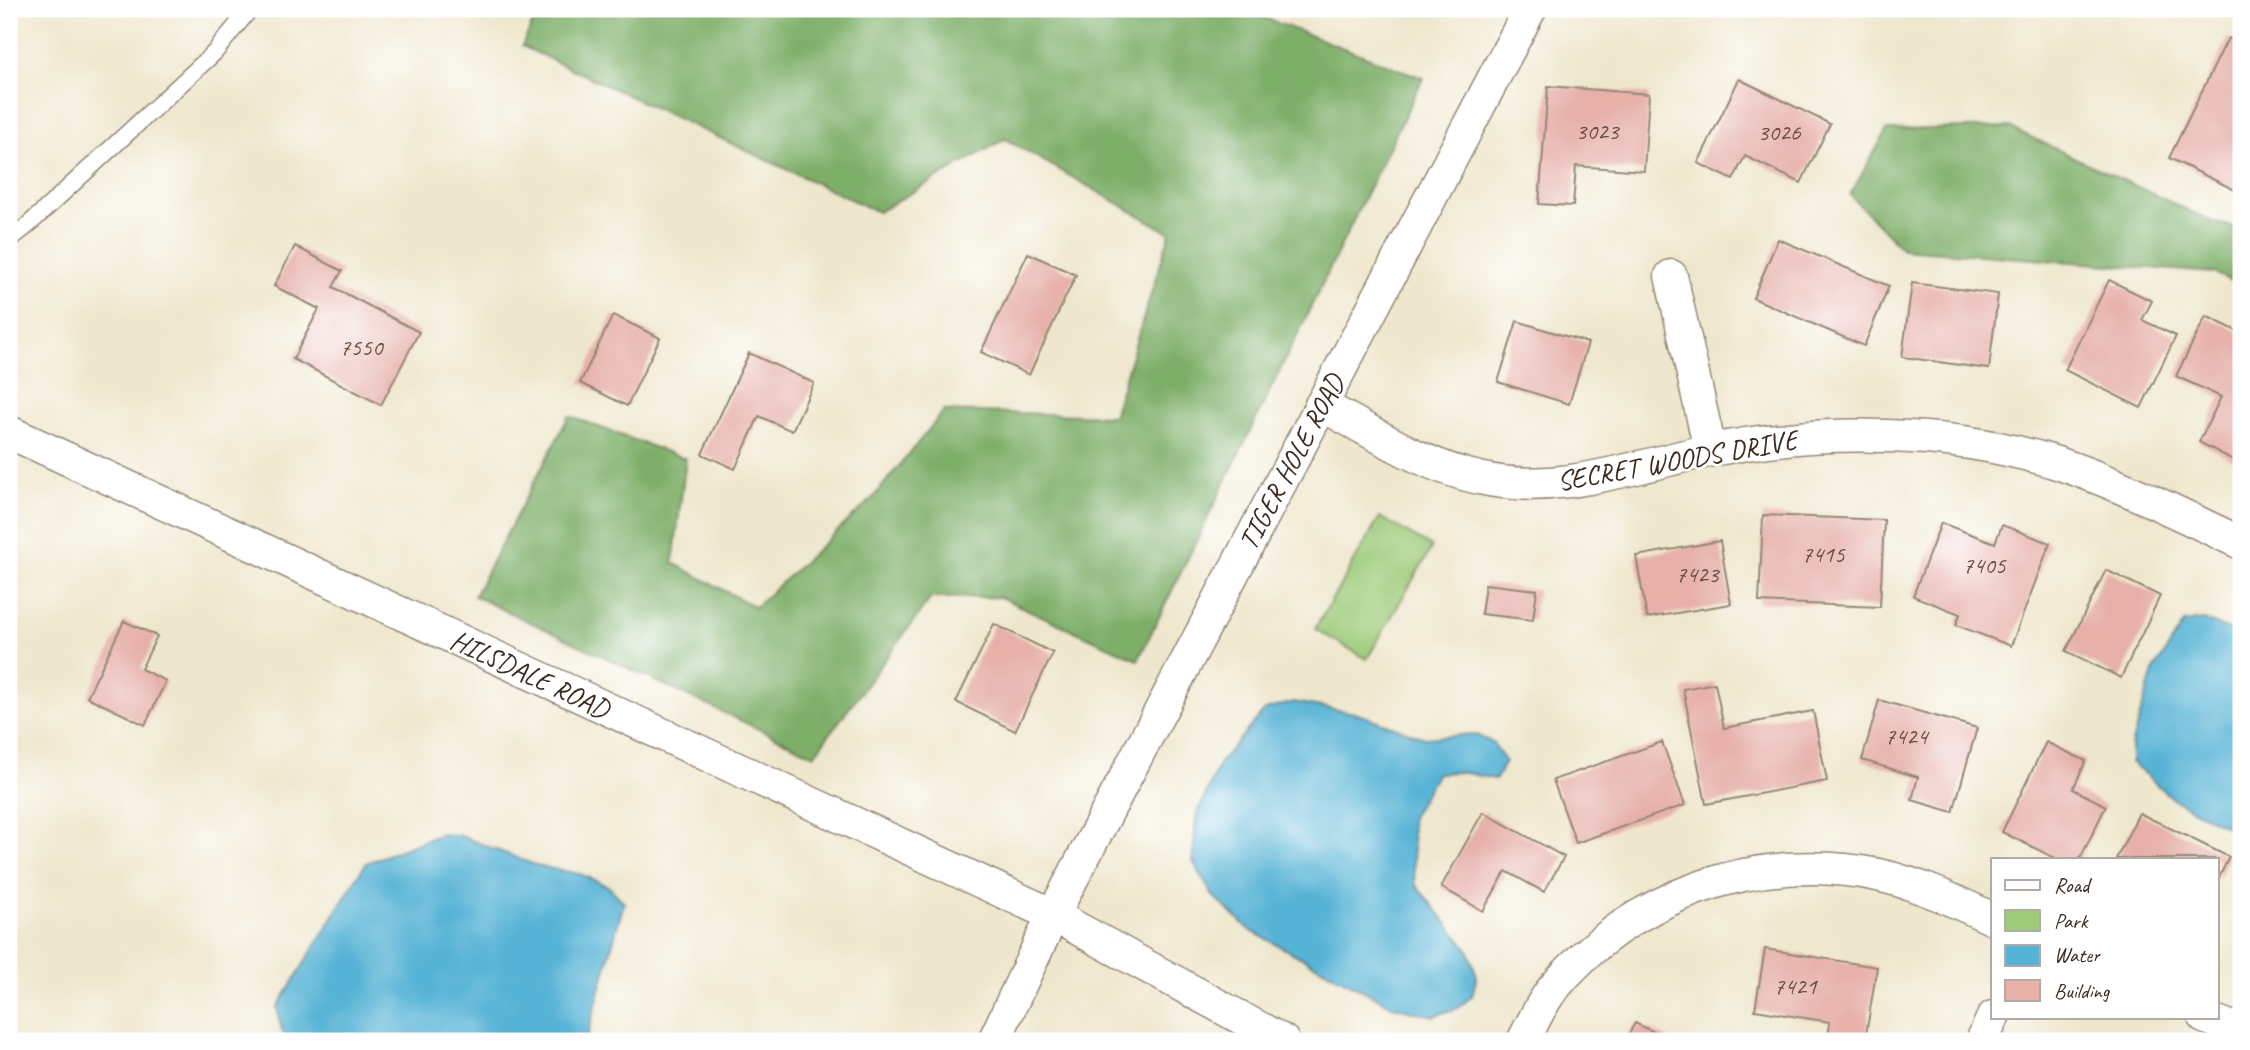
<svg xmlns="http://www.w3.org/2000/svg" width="2250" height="1050" font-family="Caveat,sans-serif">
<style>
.green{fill:#9ecb79;stroke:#6c7a4c;stroke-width:2}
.forest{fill:#7eaf69;stroke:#5c6c44;stroke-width:2}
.water{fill:#57b3d5;stroke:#496e7a;stroke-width:2}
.building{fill:#e7b1aa}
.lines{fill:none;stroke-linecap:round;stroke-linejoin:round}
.lane-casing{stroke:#958876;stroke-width:19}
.street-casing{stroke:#958876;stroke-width:35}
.lane{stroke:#fff;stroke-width:16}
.street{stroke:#fff;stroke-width:32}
.labels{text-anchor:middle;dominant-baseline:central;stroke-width:5;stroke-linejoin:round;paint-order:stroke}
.number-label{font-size:24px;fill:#664c41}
.street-label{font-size:28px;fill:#3b2a1e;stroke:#fff}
</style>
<rect width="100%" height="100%" fill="#fff"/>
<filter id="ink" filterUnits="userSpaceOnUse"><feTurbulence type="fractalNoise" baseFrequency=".0143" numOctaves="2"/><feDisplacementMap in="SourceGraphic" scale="14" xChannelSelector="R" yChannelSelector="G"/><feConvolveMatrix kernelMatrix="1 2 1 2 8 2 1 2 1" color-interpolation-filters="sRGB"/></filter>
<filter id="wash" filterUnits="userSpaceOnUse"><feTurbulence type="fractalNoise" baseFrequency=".00686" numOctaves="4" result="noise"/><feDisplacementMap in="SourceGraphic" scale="28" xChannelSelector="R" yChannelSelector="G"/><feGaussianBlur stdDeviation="1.57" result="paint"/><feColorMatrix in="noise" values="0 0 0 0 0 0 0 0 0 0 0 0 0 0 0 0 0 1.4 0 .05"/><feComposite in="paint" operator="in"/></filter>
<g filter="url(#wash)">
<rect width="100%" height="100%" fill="#efe7cd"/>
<path class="green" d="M1380 517 1432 547 1367 659 1315 629Z"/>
<g class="forest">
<path d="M539 9H1241L1423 78 1138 660 1000 597 931 598 814 755 474 596 569 416 686 459 673 563 755 607 872 499 944 411 1113 416 1170 233 1005 139 878 212 522 46Z"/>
<path d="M2009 127 2215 223 2241 228V286L2214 273 1902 249 1850 195 1887 130Z"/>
</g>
<g class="water">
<path d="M2204 620 2241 635V834L2174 800 2131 762V746L2153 672 2184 623Z"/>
<path d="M1294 702 1355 713 1425 738 1474 734 1493 743 1505 761 1496 779 1461 772 1437 773 1411 817 1415 884 1468 949 1477 976 1472 996 1458 1008 1433 1016 1393 1006 1251 931 1213 896 1193 861 1196 817 1220 762 1265 710Z"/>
<path d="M441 834 458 835 538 866 580 874 608 886 624 902 586 1041H290L282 1031 277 1008 366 863Z"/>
</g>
<g id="blocks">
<g class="building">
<path d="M2228 38 2241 44V193L2169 158Z"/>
<path d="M1739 79 1830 124 1801 183 1745 156 1733 180 1698 163Z"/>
<path d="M1548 86 1649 94 1644 171 1576 166 1573 206 1539 204Z"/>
<path d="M1778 239 1889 286 1864 346 1753 298Z"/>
<path d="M295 246 342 271 333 287 419 332 381 405 293 359 319 309 274 286Z"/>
<path d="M1028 253 1076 275 1029 375 981 352Z"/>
<path d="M2109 280 2152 301 2142 320 2176 336 2141 408 2065 370Z"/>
<path d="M1912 283 1998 294 1989 369 1902 357Z"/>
<path d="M613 315 660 338 627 406 580 383Z"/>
<path d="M2206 316 2241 333V444L2233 460 2199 442 2221 397 2176 376Z"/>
<path d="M1517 321 1588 343 1569 404 1498 382Z"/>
<path d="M749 353 814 383 792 431 759 416 735 469 702 454Z"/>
<path d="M1763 515 1884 520 1880 607 1759 602Z"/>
<path d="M1941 523 1995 543 2002 525 2050 543 2011 646 1956 625 1960 614 1913 596Z"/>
<path d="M1720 541 1731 604 1647 618 1636 556Z"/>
<path d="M2106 570 2160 596 2121 678 2066 651Z"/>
<path d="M1485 584 1537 590 1533 620 1481 614Z"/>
<path d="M124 621 157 636 141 669 166 681 145 725 87 697Z"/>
<path d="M994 624 1053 653 1015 731 956 702Z"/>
<path d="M1715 683 1724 728 1813 711 1827 781 1706 804 1683 689Z"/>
<path d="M1879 700 1977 728 1953 812 1912 800 1918 777 1862 760Z"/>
<path d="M1662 742 1685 805 1576 843 1553 780Z"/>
<path d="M2046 742 2086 761 2073 789 2106 806 2080 859H2057L2002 832Z"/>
<path d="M1483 812 1564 857 1544 892 1506 871 1483 911 1441 887Z"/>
<path d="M2139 813 2229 857 2217 882V859H2116Z"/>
<path d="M1765 949 1877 967 1865 1041 1828 1039 1830 1022 1755 1010Z"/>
<path d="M1635 1023 1673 1041H1625Z"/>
</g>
</g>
</g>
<g filter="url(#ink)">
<use href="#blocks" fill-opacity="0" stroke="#958876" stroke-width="2"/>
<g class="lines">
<g class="lane-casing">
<path id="lane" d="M9 240 27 226 214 53 250 9"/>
</g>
<g class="street-casing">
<g id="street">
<path d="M1671 276 1710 450"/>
<path d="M1321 405C1372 431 1422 466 1479 478 1556 496 1632 467 1707 451 1765 439 1827 434 1886 436 1943 437 2002 446 2057 463 2121 484 2181 515 2241 543"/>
<path d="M9 432 1053 915 1283 1041"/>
<path d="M2204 1017 2241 1031"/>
<path d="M994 1041 1053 915 1530 9"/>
<path d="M1523 1041C1532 1025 1540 1005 1552 990 1630 895 1758 850 1878 875 1919 884 1955 901 1993 919"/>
<path d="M1982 1041 1993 1017"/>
</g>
</g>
<use href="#lane" class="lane"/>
<use href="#street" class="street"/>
</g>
</g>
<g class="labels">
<g class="number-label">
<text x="1597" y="131">3023</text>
<text x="1779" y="132">3026</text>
<text x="361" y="347">7550</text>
<text x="1823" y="554">7415</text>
<text x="1984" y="565">7405</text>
<text x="1697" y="574">7423</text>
<text x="1906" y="736">7424</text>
<text x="1795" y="986">7421</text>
</g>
<g class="street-label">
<text transform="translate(1677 460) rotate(-10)">SECRET WOODS DRIVE</text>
<text transform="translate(1291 462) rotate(-62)">TIGER HOLE ROAD</text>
<text transform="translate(530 674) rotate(25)">HILSDALE ROAD</text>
</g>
</g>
<rect width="2250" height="1050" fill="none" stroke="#fff" stroke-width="35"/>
<rect x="1991" y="858" width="228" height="161" fill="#ffffff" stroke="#b1aaa5" stroke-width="2"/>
<rect x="2005" y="880" width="35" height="10" fill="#ffffff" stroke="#b1aaa5" stroke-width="2"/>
<text x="2054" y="892" font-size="21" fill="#3b2a1e">Road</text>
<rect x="2005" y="910" width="35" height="21" fill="#9ecb79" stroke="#b1aaa5" stroke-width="2"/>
<text x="2054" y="928" font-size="21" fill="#3b2a1e">Park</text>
<rect x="2005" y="945" width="35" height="21" fill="#57b3d5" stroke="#b1aaa5" stroke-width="2"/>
<text x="2054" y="962" font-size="21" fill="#3b2a1e">Water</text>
<rect x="2005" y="980" width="35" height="21" fill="#e7b1aa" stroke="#b1aaa5" stroke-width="2"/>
<text x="2054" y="998" font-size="21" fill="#3b2a1e">Building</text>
</svg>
